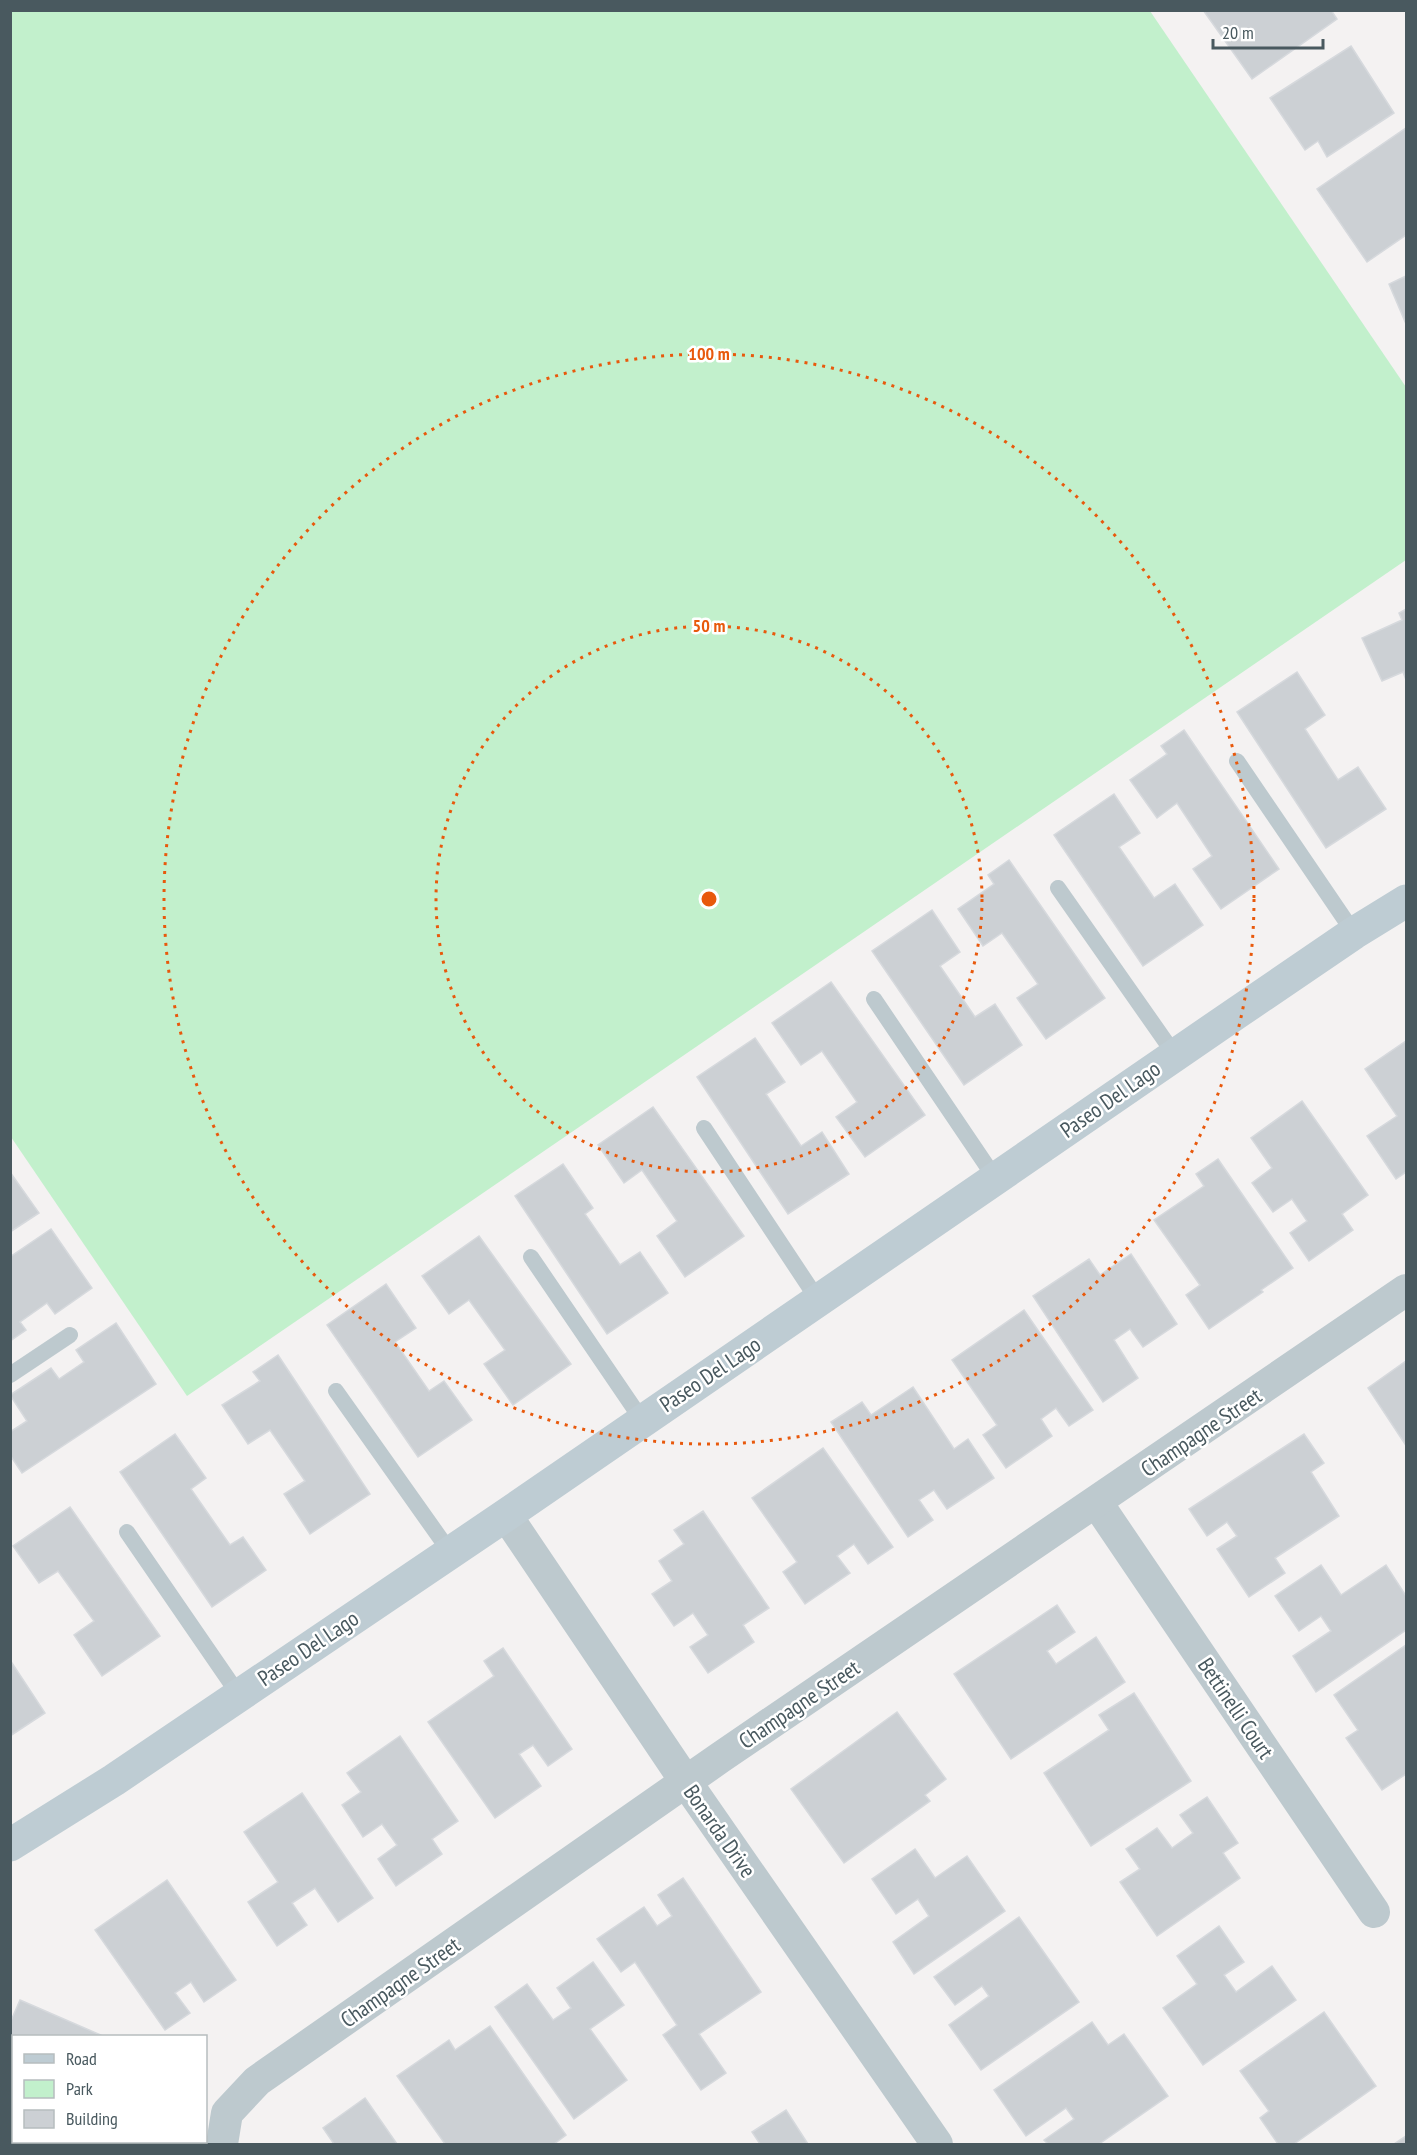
<svg xmlns="http://www.w3.org/2000/svg" width="1417" height="2155" font-family="'PT Sans Narrow',sans-serif">
<style>
.green{fill:#c2f0cc}
.building{fill:#ccd0d4;stroke:#d6d9dd;stroke-width:1.5}
.lines{fill:none;stroke-linecap:round;stroke-linejoin:round}
.lane{stroke:#bdc9ce;stroke-width:16}
.street{stroke:#bdc9ce;stroke-width:32}
.secondary{stroke:#beccd3;stroke-width:33}
.ring{fill:none;stroke:#e8590c;stroke-width:3;stroke-dasharray:3 6}
.labels{text-anchor:middle;dominant-baseline:central;stroke-width:5;stroke-linejoin:round;paint-order:stroke}
.street-label{font-size:22px;fill:#49595f;stroke:#fff}
.centre{fill:#e8590c;stroke:#fff;stroke-width:3}
.ring-label{font-size:18px;text-anchor:middle;font-weight:bold;fill:#e8590c;stroke:#fff;stroke-width:5;stroke-linejoin:round;paint-order:stroke}
</style>
<rect width="100%" height="100%" fill="#f4f2f2"/>
<path class="green" d="M10 11H1150L1406 387V560L187 1396 11 1137Z"/>
<g class="building">
<path d="M1203 10H1331L1337 19 1252 79Z"/>
<path d="M1351 46 1394 113 1327 157 1318 141 1305 150 1270 98Z"/>
<path d="M1406 128V235L1367 262 1317 189Z"/>
<path d="M1406 276V324L1389 284Z"/>
<path d="M1406 609V680L1403 672 1382 681 1362 638 1402 620 1399 613Z"/>
<path d="M1297 672 1325 715 1305 729 1338 780 1358 767 1386 809 1326 848 1237 712Z"/>
<path d="M1184 730 1279 869 1221 909 1193 869 1212 856 1177 803 1157 818 1130 780 1167 754 1161 746Z"/>
<path d="M1114 794 1140 833 1119 847 1154 898 1175 884 1203 925 1143 966 1054 835Z"/>
<path d="M1009 860 1105 998 1046 1039 1017 998 1038 984 1002 933 983 946 958 909 994 884 988 875Z"/>
<path d="M932 910 960 952 940 966 975 1017 995 1004 1022 1045 964 1085 872 951Z"/>
<path d="M831 982 925 1115 865 1157 836 1117 857 1102 822 1051 801 1065 772 1023Z"/>
<path d="M755 1038 785 1082 766 1094 801 1146 822 1132 849 1174 788 1214 697 1077Z"/>
<path d="M1406 1041V1172L1396 1179 1367 1136 1397 1116 1365 1069Z"/>
<path d="M1302 1101 1368 1195 1342 1214 1353 1230 1309 1261 1290 1233 1307 1221 1292 1199 1273 1212 1252 1183 1272 1168 1251 1138Z"/>
<path d="M653 1107 744 1236 685 1277 657 1236 677 1221 642 1170 624 1183 598 1145Z"/>
<path d="M1218 1159 1293 1268 1261 1290 1263 1292 1209 1329 1186 1295 1200 1285 1154 1220 1204 1186 1196 1174Z"/>
<path d="M563 1164 593 1208 585 1214 620 1265 640 1252 668 1293 607 1334 515 1196Z"/>
<path d="M10 1172 39 1213 10 1232Z"/>
<path d="M51 1229 92 1288 55 1314 47 1303 20 1322 26 1330 10 1341V1257Z"/>
<path d="M479 1236 571 1364 513 1405 484 1364 505 1350 469 1300 449 1314 422 1276Z"/>
<path d="M1131 1254 1177 1324 1143 1347 1130 1329 1114 1340 1138 1378 1103 1402 1033 1296 1089 1259 1100 1275Z"/>
<path d="M386 1284 416 1328 395 1342 429 1391 444 1381 472 1420 418 1457 327 1325Z"/>
<path d="M1024 1310 1093 1410 1069 1426 1056 1408 1041 1419 1052 1436 1006 1468 983 1435 997 1425 952 1360Z"/>
<path d="M116 1323 156 1384 22 1473 10 1455V1432L27 1421 10 1395 51 1368 59 1379 84 1362 76 1350Z"/>
<path d="M278 1355 370 1494 310 1534 284 1494 305 1481 270 1430 248 1444 222 1405 260 1381 253 1372Z"/>
<path d="M1406 1361V1443L1405 1444 1368 1388Z"/>
<path d="M913 1387 954 1449 968 1439 994 1478 947 1509 934 1490 919 1500 933 1520 908 1537 831 1422 862 1402 871 1415Z"/>
<path d="M175 1434 206 1478 191 1489 230 1545 243 1537 266 1570 212 1607 120 1472Z"/>
<path d="M1304 1434 1324 1463 1311 1472 1339 1516 1275 1558 1285 1573 1249 1597 1217 1549 1237 1536 1227 1522 1207 1536 1189 1509Z"/>
<path d="M823 1448 893 1547 868 1564 854 1544 837 1556 850 1573 805 1604 783 1572 797 1562 752 1498Z"/>
<path d="M70 1507 160 1636 102 1676 74 1635 94 1621 58 1571 39 1583 13 1546Z"/>
<path d="M703 1511 769 1608 743 1625 754 1642 708 1673 690 1647 708 1635 693 1613 674 1626 652 1594 672 1581 659 1561 684 1544 674 1530Z"/>
<path d="M1321 1565 1341 1595 1386 1565 1406 1596V1630L1316 1692 1293 1656 1331 1631 1321 1616 1299 1631 1275 1596Z"/>
<path d="M1057 1605 1075 1632 1047 1651 1056 1664 1096 1637 1125 1682 1011 1759 954 1674Z"/>
<path d="M1406 1645V1774L1382 1790 1346 1738 1358 1730 1334 1695Z"/>
<path d="M503 1648 572 1749 548 1766 533 1745 519 1754 541 1786 495 1818 428 1722 494 1676 484 1661Z"/>
<path d="M10 1660 45 1713 10 1736Z"/>
<path d="M1134 1693 1191 1781 1091 1846 1044 1773 1109 1730 1099 1715Z"/>
<path d="M897 1712 946 1779 925 1795 930 1801 844 1863 791 1789Z"/>
<path d="M400 1736 458 1821 432 1839 442 1854 396 1886 378 1859 397 1845 382 1824 363 1837 342 1805 361 1792 347 1773Z"/>
<path d="M302 1793 373 1898 338 1922 315 1888 292 1903 307 1925 277 1946 248 1902 278 1882 244 1832Z"/>
<path d="M1207 1797 1238 1843 1223 1853 1240 1878 1157 1936 1120 1882 1140 1869 1126 1849 1157 1828 1172 1848 1193 1833 1180 1815Z"/>
<path d="M915 1849 935 1878 967 1856 1005 1911 914 1974 893 1942 929 1916 918 1899 896 1914 872 1879Z"/>
<path d="M683 1878 761 1992 699 2034 726 2073 701 2090 663 2035 677 2025 635 1962 621 1972 597 1939 644 1907 657 1926 672 1916 658 1895Z"/>
<path d="M167 1880 236 1980 204 2002 191 1982 175 1993 190 2013 165 2030 95 1930Z"/>
<path d="M1019 1917 1079 2002 981 2070 949 2025 989 1996 982 1986 955 2005 934 1977Z"/>
<path d="M1219 1926 1244 1962 1224 1975 1236 1992 1272 1966 1296 2000 1203 2065 1163 2008 1197 1984 1177 1956Z"/>
<path d="M593 1962 624 2005 590 2029 627 2080 574 2119 495 2007 527 1984 553 2020 571 2008 557 1988Z"/>
<path d="M20 2000 103 2036H14V2097L10 2096V2023Z"/>
<path d="M1324 2012 1376 2086 1294 2144H1278L1260 2118 1269 2111 1240 2071Z"/>
<path d="M1092 2022 1108 2045 1124 2034 1168 2096 1099 2144H1048L1044 2140 1074 2119 1066 2108 1026 2136 994 2090Z"/>
<path d="M490 2026 566 2135 554 2144H445L397 2076 449 2040 455 2050Z"/>
<path d="M365 2098 397 2144H334L323 2128Z"/>
<path d="M786 2110 808 2144H760L752 2132Z"/>
<path d="M1406 2136V2144H1394Z"/>
<path d="M100 2142H116L117 2144H89Z"/>
</g>
<g class="lines">
<g class="lane">
<path d="M1237 761 1354 933"/>
<path d="M1058 888 1175 1055"/>
<path d="M874 999 995 1178"/>
<path d="M704 1128 818 1300"/>
<path d="M531 1257 642 1420"/>
<path d="M10 1375 70 1335"/>
<path d="M336 1391 450 1552"/>
<path d="M127 1532 239 1695"/>
</g>
<g class="street">
<path d="M1097 1503 1374 1912"/>
<path d="M506 1515 686 1782 937 2144"/>
<path d="M222 2144 227 2113 257 2081 721 1757 1406 1290"/>
</g>
<path class="secondary" d="M10 1845 114 1780 506 1515 1238 1012 1354 933 1406 901"/>
</g>
<g class="ring">
<circle cx="709" cy="899" r="273"/>
<circle cx="709" cy="899" r="545"/>
</g>
<g class="labels">
<g class="street-label">
<text transform="translate(1110 1099) rotate(-35)">Paseo Del Lago</text>
<text transform="translate(710 1374) rotate(-34)">Paseo Del Lago</text>
<text transform="translate(1201 1432) rotate(-34)">Champagne Street</text>
<text transform="translate(308 1648) rotate(-34)">Paseo Del Lago</text>
<text transform="translate(799 1704) rotate(-34)">Champagne Street</text>
<text transform="translate(1236 1708) rotate(56)">Bettinelli Court</text>
<text transform="translate(720 1831) rotate(55)">Bonarda Drive</text>
<text transform="translate(400 1982) rotate(-35)">Champagne Street</text>
</g>
</g>
<circle cx="709" cy="899" r="9" class="centre"/>
<g class="ring-label">
<text x="709" y="360">100 m</text>
<text x="709" y="632">50 m</text>
</g>
<rect width="1417" height="2155" fill="none" stroke="#49595f" stroke-width="24"/>
<rect x="12" y="2035" width="195" height="108" fill="#ffffff" stroke="#b6bdbf" stroke-width="1.5"/>
<rect x="24" y="2054" width="30" height="9" fill="#beccd3" stroke="#b6bdbf" stroke-width="1.5"/>
<text x="66" y="2065" font-size="18" fill="#49595f">Road</text>
<rect x="24" y="2080" width="30" height="18" fill="#c2f0cc" stroke="#b6bdbf" stroke-width="1.5"/>
<text x="66" y="2095" font-size="18" fill="#49595f">Park</text>
<rect x="24" y="2110" width="30" height="18" fill="#ccd0d4" stroke="#b6bdbf" stroke-width="1.5"/>
<text x="66" y="2125" font-size="18" fill="#49595f">Building</text>
<path d="M1213 39v9h110v-9" fill="none" stroke="#49595f" stroke-width="3"/>
<text x="1222" y="39" font-size="18" fill="#49595f" stroke="#ffffff" stroke-width="4.5" paint-order="stroke">20 m</text>
</svg>
